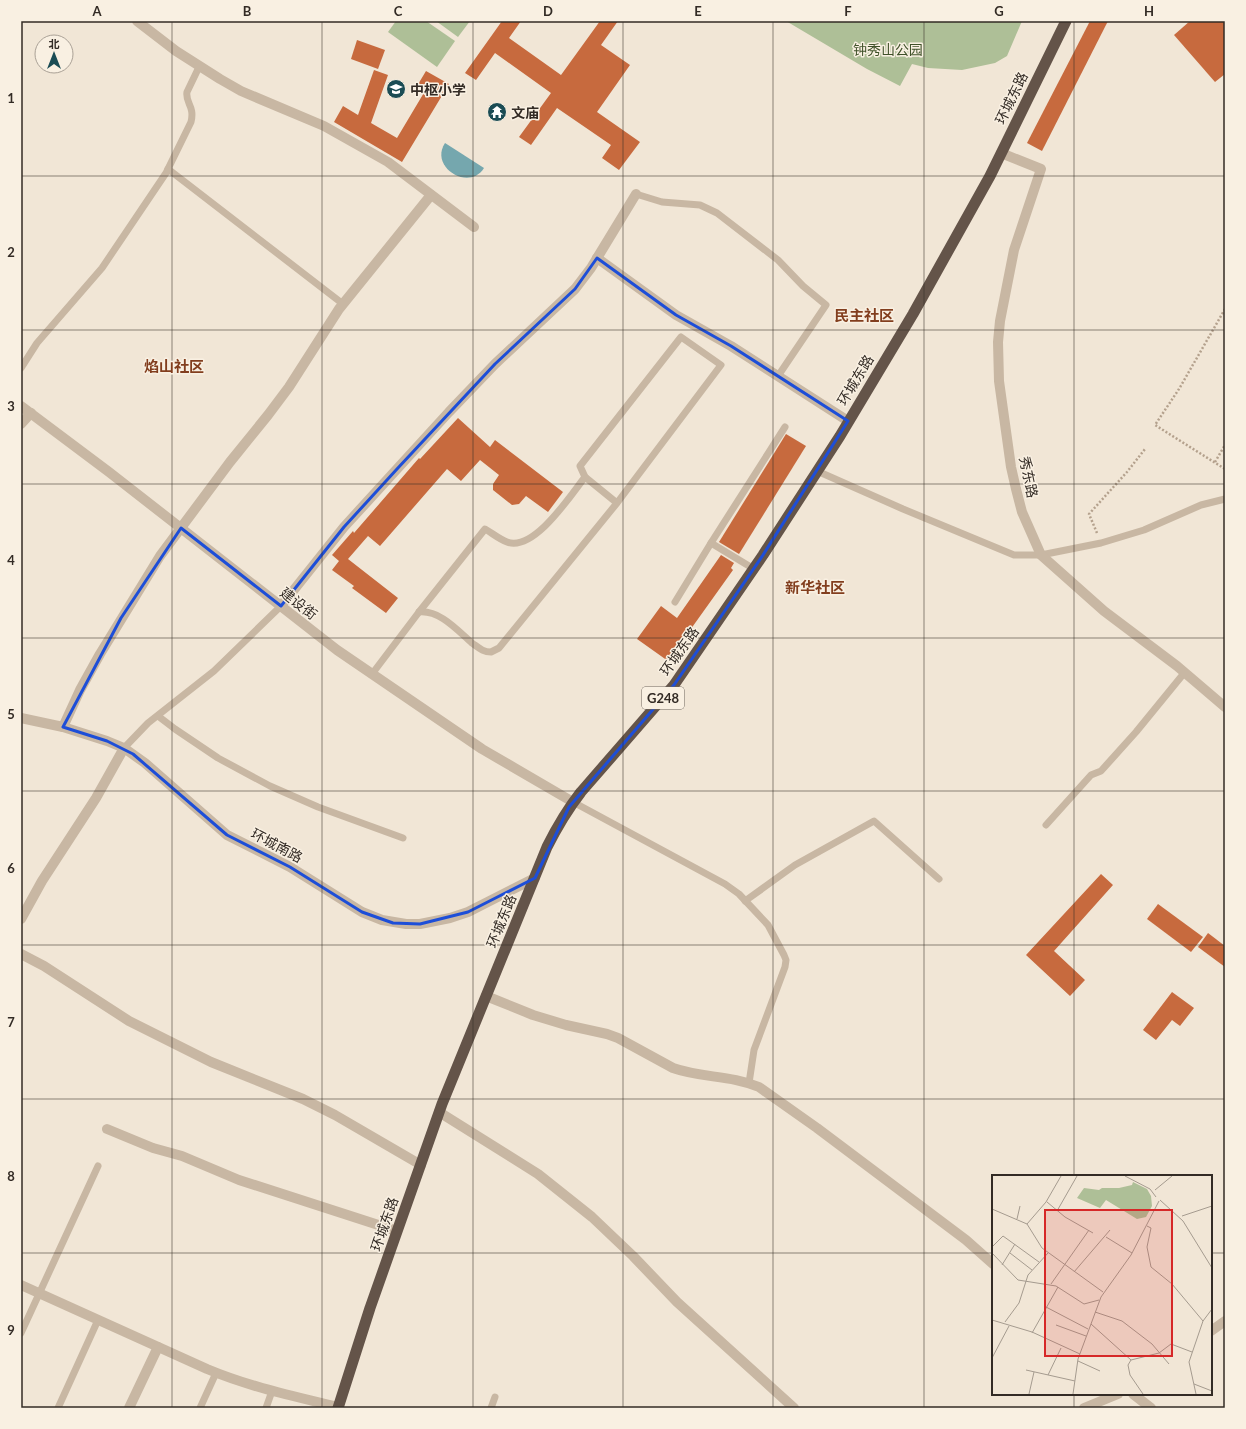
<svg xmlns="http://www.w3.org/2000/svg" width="1246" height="1429" font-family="Lato,'Noto Sans SC',sans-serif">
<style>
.green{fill:#aebf97}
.water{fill:#75a7ae}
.building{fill:#c76a3e}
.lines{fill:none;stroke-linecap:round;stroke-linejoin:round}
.path{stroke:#b4a18d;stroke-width:2.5;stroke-dasharray:2 2;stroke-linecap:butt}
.service{stroke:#c8b7a3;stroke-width:7}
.minor{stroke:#c8b7a3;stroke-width:10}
.tertiary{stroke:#c8b7a3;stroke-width:10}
.trunk{stroke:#645449;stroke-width:11}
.marked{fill:none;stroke:#1d4ed8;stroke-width:3;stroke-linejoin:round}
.grid{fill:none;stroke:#332b25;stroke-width:1;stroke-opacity:0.55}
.labels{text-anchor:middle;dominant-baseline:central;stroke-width:3;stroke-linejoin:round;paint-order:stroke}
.shield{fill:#f9f0e2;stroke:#6e665e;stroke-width:1}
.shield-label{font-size:13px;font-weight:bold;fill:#332b25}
.park-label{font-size:14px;fill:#3f5129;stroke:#f9f0e2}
.poi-label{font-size:14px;font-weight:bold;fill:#332b25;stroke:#f9f0e2;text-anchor:start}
.street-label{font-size:14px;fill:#332b25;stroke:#f9f0e2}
.neighbourhood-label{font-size:15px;font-weight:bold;fill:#823e1e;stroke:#f9f0e2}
.inset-road{fill:none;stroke:#a59b8f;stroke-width:1}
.view{fill:#d62828;fill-opacity:0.15;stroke:#d62828;stroke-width:2}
.inset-edge{fill:none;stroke:#332b25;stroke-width:2}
.neatline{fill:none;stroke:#332b25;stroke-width:1.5}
.grid-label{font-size:13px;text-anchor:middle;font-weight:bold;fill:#332b25}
</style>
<rect width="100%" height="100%" fill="#f1e6d6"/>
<g class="green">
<path d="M396 21H426L455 41 437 67 388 32Z"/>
<path d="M436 21H470L458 37Z"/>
<path d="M786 21H1022L1007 56 995 63 962 70 928 68 912 64 900 86 867 69Z"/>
</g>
<path class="water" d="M445 143 484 168C469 192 429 167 445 143Z"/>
<g class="building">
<path d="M502 21H521L509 38 561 75 600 21H618L601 45 630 65 597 112 640 142 619 170 602 158 611 145 557 108 531 145 519 137 551 93 495 53 476 80 465 73Z"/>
<path d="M1090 21H1108L1042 151 1027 143Z"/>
<path d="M1190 21H1225V74L1215 82 1174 35Z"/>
<path d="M357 40 385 50 378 69 351 59Z"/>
<path d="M374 70 388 75 371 123 397 138 425 91 417 86 426 71 449 84 402 162 334 122 343 106 358 115Z"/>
<path d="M458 418 490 447 495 440 563 492 548 512 526 496 519 504 512 505 493 490V484L499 475 480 460 461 481 447 469 380 546 368 536 348 559 398 598 386 613 352 588 354 586 332 570 339 561 332 555 353 531 354 533 419 458 420 459Z"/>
<path d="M786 434 806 446 739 554 719 542Z"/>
<path d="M721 555 734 563 731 568 733 570 668 661 637 639 661 606 677 618Z"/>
<path d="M1101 874 1113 885 1054 951 1085 980 1070 996 1026 955Z"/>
<path d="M1158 904 1203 937 1191 952 1147 919Z"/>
<path d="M1208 933 1225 946V967L1198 947Z"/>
<path d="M1172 992 1194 1008 1180 1026 1172 1020 1156 1040 1143 1030Z"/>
</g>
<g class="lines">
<g class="path">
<path d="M1225 309 1179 389 1155 425 1225 469"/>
<path d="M1215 462 1225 445"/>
<path d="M1097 533 1089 514 1127 472 1145 449"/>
</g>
<g class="service">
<path d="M168 169 343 304"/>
<path d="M636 194 662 202 700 205 717 213 778 260 803 286 826 305 778 376"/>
<path d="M21 368 37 343 102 268 166 173 191 122C195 106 185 103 187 92L199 67"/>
<path d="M817 471 903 509 1014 555H1041L1101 543 1144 530 1201 505 1225 499"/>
<path d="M711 543 754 569"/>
<path d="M675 602 711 543 785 427"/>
<path d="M419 612C440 610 457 630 472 643 479 648 483 652 491 652L499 648 617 503 585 477 580 466 681 337 721 365 617 503"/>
<path d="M372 674 419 612 485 529C492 533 499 539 507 542 534 552 570 496 585 477"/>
<path d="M158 716 175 729 218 758 270 786 318 807 403 838"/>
<path d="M124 748 148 723 214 671 281 606"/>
<path d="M573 802 725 884 739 894 768 925 784 955 786 960 785 967 754 1050 749 1083"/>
<path d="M1046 825 1091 775 1101 771 1136 732 1185 672"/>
<path d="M745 901 795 865 874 821 939 879"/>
<path d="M21 1333 98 1166"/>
<path d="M58 1408 98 1320"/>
<path d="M200 1408 216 1373"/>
<path d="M266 1408 272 1391"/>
<path d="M491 1408 495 1397"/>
</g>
<g class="minor">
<path d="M137 21 176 51 220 79 241 91 324 126 388 162 474 227"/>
<path d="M1001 153 1041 169 1014 250 1000 321 998 342 999 381 1011 467 1016 489 1022 512 1041 555 1104 611 1177 666 1225 707"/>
<path d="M597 258 676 315 731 346 848 421"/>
<path d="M21 424 31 413"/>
<path d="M281 606 344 527 449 412 495 364 575 289 591 268 636 194"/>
<path d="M63 727 80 690 100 654 160 556 230 462 268 415 289 387 339 309 431 195"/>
<path d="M21 919 42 881 96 798 124 748"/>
<path d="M21 954 44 966 129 1021 211 1062 303 1099 335 1115 421 1165"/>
<path d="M486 996 533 1015 566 1025 607 1034 618 1038 673 1068C701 1078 731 1075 759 1087L817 1128 966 1240 993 1264"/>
<path d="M439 1112 538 1174 592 1217 633 1256 677 1302 794 1408"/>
<path d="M107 1129 153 1148 182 1156 239 1180 397 1231"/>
<path d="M21 1285 207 1369C250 1387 293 1396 338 1407"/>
<path d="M1211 1331 1225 1321"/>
<path d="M1133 1394 1151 1408"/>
<path d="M129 1408 158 1347"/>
<path d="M1084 1408 1118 1394"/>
</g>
<g class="tertiary">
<path d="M21 406 109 472 337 650 482 749 573 802"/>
<path d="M21 718 63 727 107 741 124 748 145 763 227 835 290 867 362 912 382 920 406 924H420L450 918 468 912 535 878"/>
</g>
<path class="trunk" d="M338 1408 370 1308 442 1104 547 847C557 827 567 810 581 792L674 685 763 555 840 436 913 314 990 176 1066 21"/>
</g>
<path class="marked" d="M597 258 676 315 731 346 848 421 763 555 674 685 569 807 535 878 468 912 420 924 393 923 362 912 290 867 227 835 133 754 107 741 63 727 121 618 181 528 281 606 344 527 397 469 495 364 575 289Z"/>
<path class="grid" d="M172 21V1408M322 21V1408M473 21V1408M623 21V1408M773 21V1408M924 21V1408M1074 21V1176M21 176H1225M21 330H1225M21 484H1225M21 638H1225M21 791H1225M21 945H1225M21 1099H1225M21 1253H993M1211 1253H1225M1074 1394V1408"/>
<defs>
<g id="school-disc" transform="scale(1)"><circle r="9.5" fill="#1b4c54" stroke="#f9f0e2"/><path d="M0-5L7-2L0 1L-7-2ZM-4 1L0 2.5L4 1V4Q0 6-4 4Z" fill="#fff"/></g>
<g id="temple-disc" transform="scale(1)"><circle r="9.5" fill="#1b4c54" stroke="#f9f0e2"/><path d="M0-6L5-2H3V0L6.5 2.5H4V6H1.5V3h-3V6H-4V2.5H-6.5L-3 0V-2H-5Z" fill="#fff"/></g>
</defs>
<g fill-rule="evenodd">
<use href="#school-disc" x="396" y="89"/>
<use href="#temple-disc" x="497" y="112"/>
</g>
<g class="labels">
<rect class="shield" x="642" y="687" width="42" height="22" rx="3"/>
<g class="shield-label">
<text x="663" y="698">G248</text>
</g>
<g class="park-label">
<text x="888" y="49">钟秀山公园</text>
</g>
<g class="poi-label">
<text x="410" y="89">中枢小学</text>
<text x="511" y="112">文庙</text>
</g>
<g class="street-label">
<text transform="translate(1011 98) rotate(-64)">环城东路</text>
<text transform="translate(855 380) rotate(-59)">环城东路</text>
<text transform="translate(1029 477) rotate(78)">秀东路</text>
<text transform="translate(299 603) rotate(38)">建设街</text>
<text transform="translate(679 651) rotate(-55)">环城东路</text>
<text transform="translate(277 845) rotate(28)">环城南路</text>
<text transform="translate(501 921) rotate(-68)">环城东路</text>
<text transform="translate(384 1224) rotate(-71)">环城东路</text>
</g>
<g class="neighbourhood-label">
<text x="864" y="315">民主社区</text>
<text x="174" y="366">焰山社区</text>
<text x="815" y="587">新华社区</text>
</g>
</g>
<g transform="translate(992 1175)">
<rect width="220" height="220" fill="#f1e6d6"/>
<path d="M141 7 155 14 159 21 160 31 154 42 145 44 114 25 108 33 85 23 92 13 107 15 110 13H127L140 10Z" fill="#aebf97"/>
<path class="inset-road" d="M133 1 158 14 164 22M163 15 180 1M168 25 191 46 220 93M55 27 73 42 101 58M0 34 35 49 50 73 111 117M65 36 85 1M190 41 220 31M25 44 28 31M35 49 54 27 69 1M155 51 159 53 155 72 159 92 180 109 211 146M114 62 140 78M0 72 11 61 47 87M0 78 26 105 64 111 92 129 107 125M18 78 40 95M10 90 23 69M82 97 118 55M59 109 97 55M54 132 96 154M103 137 130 146 160 169 177 189M0 145 40 157 88 179M13 147 27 128 36 100 56 78M99 149 139 185 167 178 179 169 200 177M64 150 94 161M40 158 66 112M0 183 17 151M139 185 136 190 138 200 151 219M86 186 108 196M34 195 83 206M56 200 69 173M202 209 220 216M37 219 42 197M81 219 86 184 109 122 139 80 167 26M204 219 197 187 211 146 220 134"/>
<path class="view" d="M53 35H180V181H53Z"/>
<rect width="220" height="220" class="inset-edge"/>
</g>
<rect width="1246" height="1429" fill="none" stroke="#f9f0e2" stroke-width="44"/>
<g transform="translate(54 54)"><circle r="19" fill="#f9f0e2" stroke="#aaa196"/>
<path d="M0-3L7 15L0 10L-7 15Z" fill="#1b4c54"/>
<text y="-6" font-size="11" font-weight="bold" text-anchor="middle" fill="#332b25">北</text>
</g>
<rect x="22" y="22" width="1202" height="1385" class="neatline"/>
<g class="grid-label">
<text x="97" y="16">A</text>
<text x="247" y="16">B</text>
<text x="398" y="16">C</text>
<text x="548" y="16">D</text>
<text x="698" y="16">E</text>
<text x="848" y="16">F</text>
<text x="999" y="16">G</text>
<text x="1149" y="16">H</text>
<text x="11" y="103">1</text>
<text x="11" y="257">2</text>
<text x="11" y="411">3</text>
<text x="11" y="565">4</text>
<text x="11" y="719">5</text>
<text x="11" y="873">6</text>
<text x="11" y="1027">7</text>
<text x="11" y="1181">8</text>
<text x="11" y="1335">9</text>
</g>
</svg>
